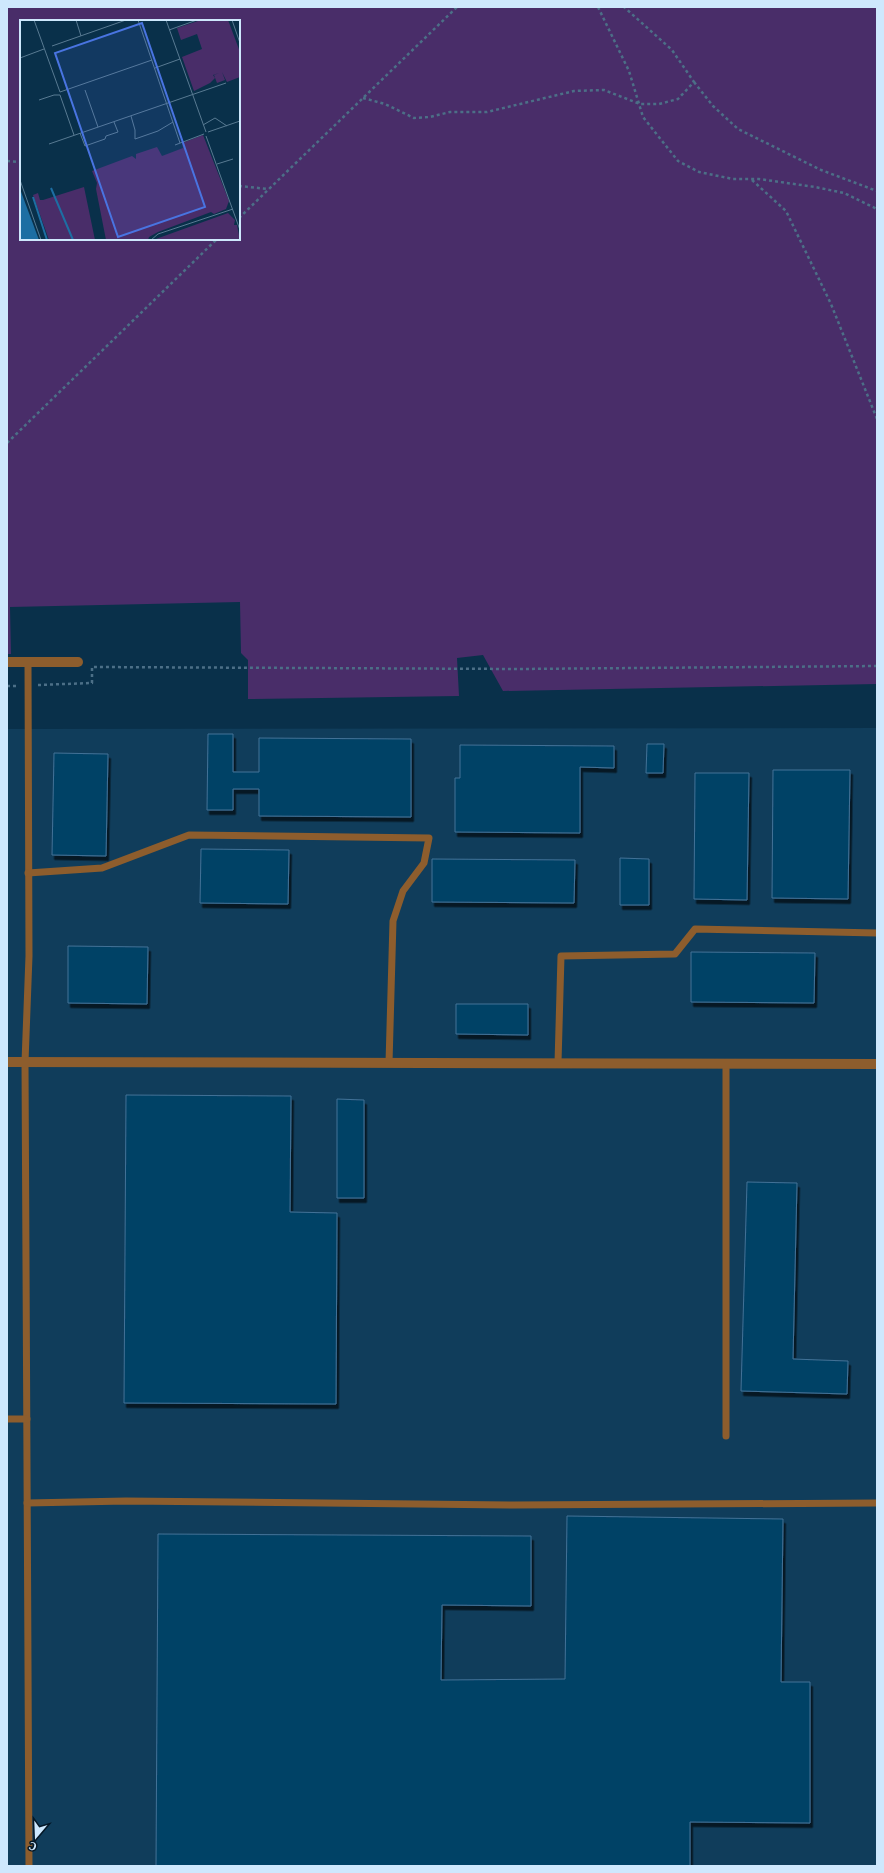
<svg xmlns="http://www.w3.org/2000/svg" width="884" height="1873" font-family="'Noto Serif',serif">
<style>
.built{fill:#103d5b}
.green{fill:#492d69;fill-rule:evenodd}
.building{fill:#054266;stroke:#427297;filter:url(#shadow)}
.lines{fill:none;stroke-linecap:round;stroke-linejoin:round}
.path{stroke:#4c6f87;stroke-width:2.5;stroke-dasharray:3 3;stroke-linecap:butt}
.service{stroke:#8d5d2d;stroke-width:7}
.minor{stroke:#8d5d2d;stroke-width:10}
.inset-river{fill:none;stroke:#1d6ea3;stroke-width:2}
.inset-road{fill:none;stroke:#587a92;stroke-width:1}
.view{fill:#4974e1;fill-opacity:0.15;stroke:#4974e1;stroke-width:2}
.inset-edge{fill:none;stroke:#cee8fd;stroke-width:2}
</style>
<defs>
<filter id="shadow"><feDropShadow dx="2.5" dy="4.5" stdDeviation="0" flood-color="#0009"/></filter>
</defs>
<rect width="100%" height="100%" fill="#09304a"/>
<path class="built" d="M877 728V1866H7V729Z"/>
<path class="green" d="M7 7H877V684L503 691 483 655 457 658 459 696 248 699V660L241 653 240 602 10 607 11 654H7ZM21 21H239V239H21Z"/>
<g class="building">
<path d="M208 734H233V772H259V738L411 739V817L259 816V789H233V810H207Z"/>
<path d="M647 744H664L663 773H646Z"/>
<path d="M460 745 614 746V768L580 767V833L455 832V778H460Z"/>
<path d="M54 753 108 754 106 856 52 855Z"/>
<path d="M773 770H850L848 899 772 898Z"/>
<path d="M695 773H749L747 900 694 899Z"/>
<path d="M201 849 289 850 288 904 200 903Z"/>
<path d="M620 858 649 859V905H620Z"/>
<path d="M432 859 575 860 574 903 432 902Z"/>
<path d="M68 946 148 947 147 1004 68 1003Z"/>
<path d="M691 952 815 953 814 1003 691 1002Z"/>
<path d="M456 1004H528V1035L456 1034Z"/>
<path d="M126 1095 291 1096 290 1212 337 1213 336 1404 124 1403Z"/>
<path d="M337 1099 364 1100V1198H337Z"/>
<path d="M747 1182 797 1183 793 1359 848 1361 847 1394 741 1391Z"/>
<path d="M567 1516 783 1519 781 1682H810V1823L690 1822V1866H156L158 1534 531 1536V1606L442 1605 441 1680 565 1679Z"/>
</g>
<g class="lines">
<g class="path">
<path d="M598 7 629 71 643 117 678 161 699 172 733 179H759L815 187 844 193 877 209"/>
<path d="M694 82 713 106 738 129 821 170 877 191"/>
<path d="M363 98 385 104 414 118 430 117 450 112H487L574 91 604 90 640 104H659L678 99 694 82 672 50 624 7"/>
<path d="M7 161 21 162"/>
<path d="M752 180 786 211 831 304 877 419"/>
<path d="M239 186 268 189"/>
<path d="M239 218 457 7"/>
<path d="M7 443 217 239"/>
<path d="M38 685 92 683V667L517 669 877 666"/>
<path d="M7 686H19"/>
</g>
<g class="service">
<path d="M28 662 29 956 25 1062 29 1866"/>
<path d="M28 873 102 868 189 835 429 838 424 863 403 891 393 921 389 1063"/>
<path d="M558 1063 561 956 675 954 695 929 877 933"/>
<path d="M726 1064V1436"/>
<path d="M7 1419H27"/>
<path d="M27 1503 126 1501 513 1505 877 1503"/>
</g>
<g class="minor">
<path d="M7 662H78"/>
<path d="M7 1062 877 1064"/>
</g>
</g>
<g transform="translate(20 20)">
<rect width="220" height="220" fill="#09304a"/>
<path d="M181 0H208L220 32V57L207 62 202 52 205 60 197 63 194 55 199 53 193 55 195 58 190 63 174 71 162 37 182 29 177 14 161 20 157 8ZM183 115 209 181 206 189 194 194 191 192 138 212 129 217 128 220H86L76 169 77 163 72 151 112 136 116 139V134L137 127 142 136 163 128 162 123ZM64 167 75 220H29L13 175 18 173 20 180H23ZM208 193 215 200 214 205H217L220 220H133Z" fill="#492d69"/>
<path d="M0 169 19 220H0Z" fill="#1d6ea3"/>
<path class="inset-river" d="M31 168 53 220M13 177 27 220"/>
<path class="inset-road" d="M14 0 40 72 132 40M56 0 61 16M118 0 160 123M146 0 186 112M212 0 220 23M149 10 177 0M32 26 106 0M0 38 24 29M135 48 160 39M65 70 78 107M19 80 34 75H40L54 115M111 96 115 110V119L138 111 153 102M183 105 195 98 207 106M188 112 220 101M60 113 65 126 85 119 86 116 98 112 94 102M186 116 220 210M29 124 206 63M155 125 184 114M197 144 213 139M0 160 21 220M131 220 138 214 213 189"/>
<path class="view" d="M122 3 185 187 98 217 35 33Z"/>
<rect width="220" height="220" class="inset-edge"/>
</g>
<rect width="884" height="1873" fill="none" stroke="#cee8fd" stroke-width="16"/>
<g transform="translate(36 1837) rotate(199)" stroke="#041726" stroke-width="3" paint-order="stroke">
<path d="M0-3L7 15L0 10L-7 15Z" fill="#cee8fd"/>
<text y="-6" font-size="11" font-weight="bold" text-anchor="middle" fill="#cee8fd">С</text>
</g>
</svg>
